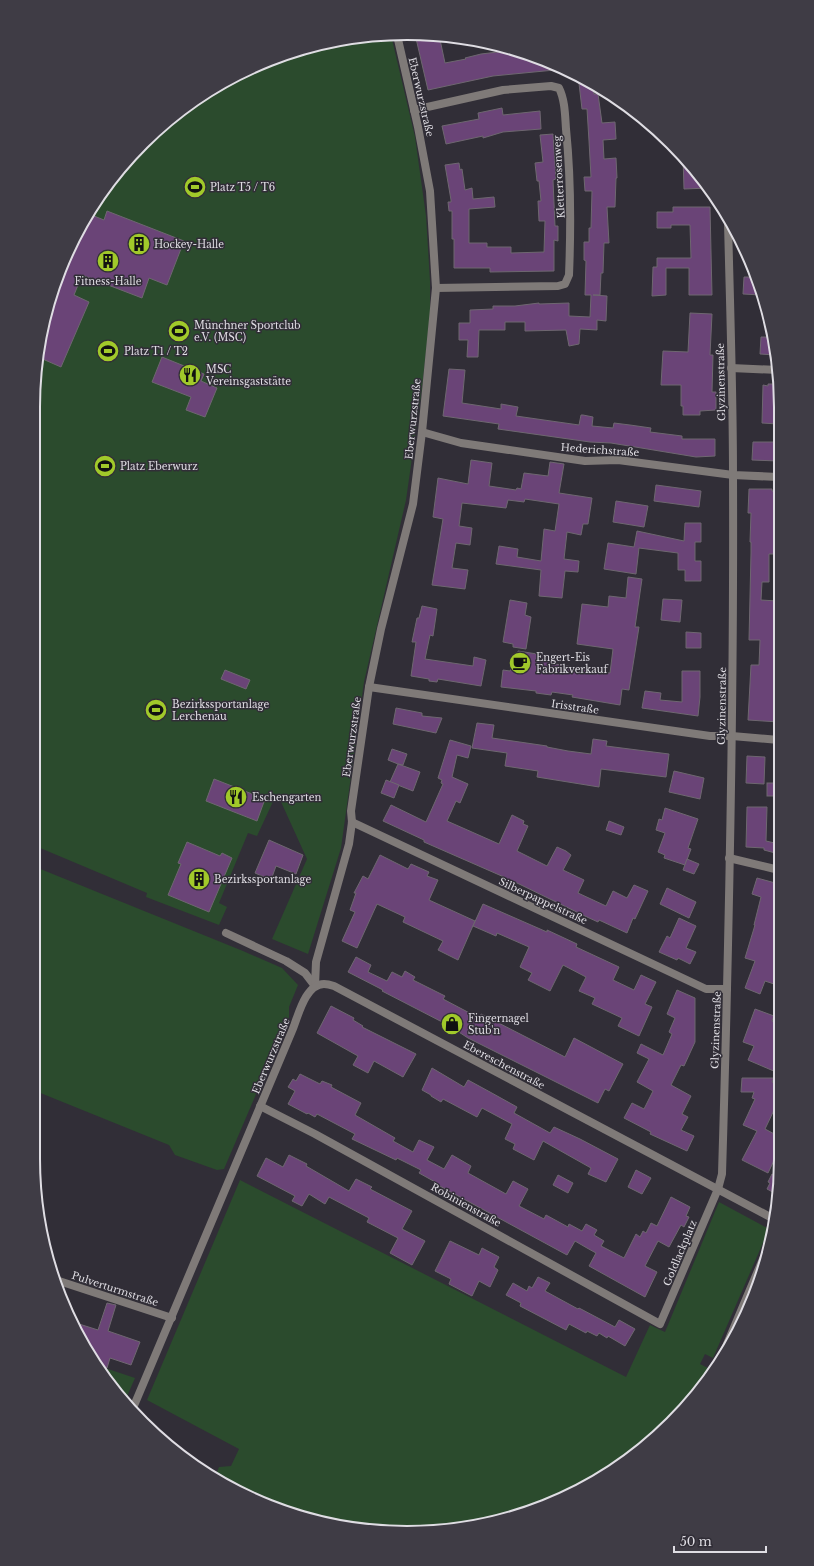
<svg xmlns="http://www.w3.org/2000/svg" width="814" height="1566" font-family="'Libre Baskerville',serif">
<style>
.green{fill:#2b4b2d}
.building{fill:#6a4477;stroke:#6e6770}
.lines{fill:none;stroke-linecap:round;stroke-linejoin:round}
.street{stroke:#7f7a78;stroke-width:8}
.labels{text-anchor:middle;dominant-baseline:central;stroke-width:3;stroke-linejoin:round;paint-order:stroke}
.street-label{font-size:10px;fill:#dfdde3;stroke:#312e37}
.poi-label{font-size:10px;fill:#dfdde3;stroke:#312e37;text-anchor:start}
.rim{fill:none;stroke:#dfdde3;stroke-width:2}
</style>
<rect width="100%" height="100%" fill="#312e37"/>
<g class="green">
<path d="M391 35 415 137 426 216 430 281V314L422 388 406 500 364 682 341 848 308 954 272 939 307 859 277 793 257 836 248 833 219 903 227 907 219 925 146 897 147 893 33 845 34 383 46 310 72 241 110 179 161 126 220 83 287 53 358 36Z"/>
<path d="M33 866 243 951 282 968 298 985 289 1007V1017L224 1169 217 1170 175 1155 169 1145 33 1090Z"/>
<path d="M240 1180 626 1377 650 1325 665 1332 719 1202 769 1229 713 1358 705 1354 700 1364 710 1369 671 1424 572 1495 456 1530 382 1532 310 1520 215 1477 219 1467 231 1466 239 1449 147 1400Z"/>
<path d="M99 1366 135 1378 125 1401 110 1387Z"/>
</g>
<g class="building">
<path d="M415 34 439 35 445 63 466 59 465 58 481 54 515 50 565 69 493 76 428 90Z"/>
<path d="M578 75 593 86 594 94H598L602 123 615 122 616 139 603 140 604 159 616 158 617 178H616L615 207H607L609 243H604L603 273H601L600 295H593L607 296 606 321 597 320V330L580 329 579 344 569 346 566 330 525 331V322H505V330H479L478 357H467L468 340H459V323H470V310L493 309V306H515L539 303V304L569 303V316L590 317 591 295H585L586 261 584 260V242H589V228H591L592 191H585L584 177H591L589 141 587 109H582Z"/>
<path d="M502 108 503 115 540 111 541 129 503 132 483 138V136L446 144 442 126 479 119 478 113Z"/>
<path d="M553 134 556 179 553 180 555 226H558V241L554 240V271L490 272V268H454V239H452V211H449L448 202H451V200L445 165 459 163 460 170 462 169 465 190 472 188 473 199 494 197 495 207 469 209V243H487V247H511V253L544 252 545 221H539L538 201H541L539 181H537L535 163 543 162 540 135Z"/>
<path d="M683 157 704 180 709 188 684 189Z"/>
<path d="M673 207H710L712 295H689V268H666V295L652 296 653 267H657V258H691L690 225H671V228H657V212H673Z"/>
<path d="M107 211 184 241 167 285 149 278 142 298 82 275 74 295 89 302 61 367 38 357 46 310 72 241 89 214 104 220Z"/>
<path d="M744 277H756L761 295 743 294Z"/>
<path d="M690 313 712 314 710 355H713L712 392H716V410L700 411V415H683V406H681V385H661L663 351 688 352Z"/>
<path d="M761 337H772L775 348V355L760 354Z"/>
<path d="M162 357 204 374 201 381 217 388 205 417 186 410 191 397 152 382Z"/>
<path d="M449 369 465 370 462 403 501 409V404L518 407 516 416 579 425 581 415H583L593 417 592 426 613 428 614 423 630 425 651 428 650 432 682 436V439H715V456L696 457 611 443 590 442 498 429 499 424 443 416Z"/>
<path d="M768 384H778V424L762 423 763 385 768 386Z"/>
<path d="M753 442H778V461L752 460Z"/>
<path d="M471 460 492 463 489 486 516 490 517 488 521 489 524 473 548 476 550 462 564 464 559 493 592 498 588 524H583L581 535 567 532 564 559 579 561 578 572 565 571 562 598 539 596 541 570 496 564 499 546 518 549 517 557 541 561 544 529 555 531 559 504 525 499 524 502 508 500 506 508 462 503 459 526 472 528 470 545 456 543 452 568 468 570 465 589 432 585 443 519 433 517 438 478 468 484Z"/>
<path d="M656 485 701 491 699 507 654 501Z"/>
<path d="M749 489H772V491H778V554H769V582H762L761 600 777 601V634H779V658H776L774 685H779V722L748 720 751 665H759L760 640H749L751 553V542H750L751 513H748Z"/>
<path d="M616 501 648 506 644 527 613 522Z"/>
<path d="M685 523H701V542H695V561H701V581H685V570H678V553L639 548 636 574 604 569 608 543 634 547 637 531 684 541Z"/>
<path d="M628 577 642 579 635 627H639L629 690 622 689 620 705 572 697 573 695 552 692 551 695 536 693V691L501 687 503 670 510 671 511 669H516L518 651 556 657 555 664 610 673 613 649 577 644 582 604 608 607 609 596 626 598Z"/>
<path d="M663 599 682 600 680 622 661 620Z"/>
<path d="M510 600 527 603 525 615 531 617 526 649 513 647V644L503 642Z"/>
<path d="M422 606 437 609 433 636 430 635 425 659 473 666 474 657 486 660 481 686 438 679 437 682 429 681V679L411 676 416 642H412L417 618H419Z"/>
<path d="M686 632 701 633V648H686Z"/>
<path d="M225 670 250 680 246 689 221 679Z"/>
<path d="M682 671H700V697L698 716 642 708 645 691 661 693 660 700 682 702Z"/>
<path d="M396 708 422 713V716L442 718 436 733 393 724Z"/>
<path d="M477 723 494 725 492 738 547 746V747L568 751 591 754 593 739 607 741 606 746 669 754 666 777 601 769 599 787 537 777 538 771 505 766 507 753 472 748Z"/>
<path d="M450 740 471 746 468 758 457 755 452 777 468 784 460 803 456 801 447 821 499 844 512 815 524 821 523 824 528 826 517 851 547 866 557 847 566 851 571 855 563 870 584 880 578 893 606 906 613 891 627 898 634 885 648 891 635 919 633 918 627 933 599 920 598 922 587 917 515 882 513 888 501 884 504 877 424 842V840L383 821 391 805 426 822 443 784 441 783 442 780 438 778Z"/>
<path d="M392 749 407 754 403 765 398 764 420 772 413 791 390 782 398 764 388 760Z"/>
<path d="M747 756 765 757 764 784 746 783Z"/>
<path d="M674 771 704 778 700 799 669 792Z"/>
<path d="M214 779 265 799 257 821 206 801Z"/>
<path d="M386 780 399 785 394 798 381 793Z"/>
<rect x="767" y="783" width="12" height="13"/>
<path d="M747 807H767L766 841 779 844V854L764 850V848L746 847Z"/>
<path d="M665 808 698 819 688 848 691 849 685 865 664 858 665 855 658 852 665 833 656 830 659 819 662 820Z"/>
<path d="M609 821 624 827 621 835 606 830Z"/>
<path d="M269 840 303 855 296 874 276 866 271 880 255 873Z"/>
<path d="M187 842 220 856 222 853 232 858 209 912 168 895 181 864 178 863Z"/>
<path d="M380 855 408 869 411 864 429 872 427 876 438 880 429 900 475 921 458 960 438 950 443 941 403 922 405 917 377 904 357 948 342 941 355 912 350 910 356 893H354L363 876 368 879Z"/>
<path d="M687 859 699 864 694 874 683 870Z"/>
<path d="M757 878 779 884V897L775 915 779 917 780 986 765 981 760 994 745 988 755 961 745 958 755 925H754L761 897 752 894Z"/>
<path d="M667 888 696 902 689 918 660 904Z"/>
<path d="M483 904 547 932V930L577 944 576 947 619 967 613 980 634 990 641 975 656 982 645 1004 652 1007 639 1036 618 1026 622 1018 592 1004 595 998 579 991 586 977 563 965 550 991 528 980 532 973 520 967 529 947 497 933 496 936 473 926Z"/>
<path d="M679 918 696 926 686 948 696 952 690 964 678 958 677 960 659 952 667 936 670 938Z"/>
<path d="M356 957 371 965 368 972 387 981 392 972 402 977 405 971 415 977 413 980 445 996 443 999 479 1018 481 1014 565 1057 574 1038 623 1064 609 1091 605 1089 598 1103 468 1038 448 1025 382 991 383 990 348 972Z"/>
<path d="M677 990 695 998V1042L684 1066 681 1065 671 1085 691 1096 682 1114 688 1117 681 1130 694 1136 687 1151 650 1134 651 1132 624 1118 632 1103 644 1109 653 1091 637 1082 649 1059 637 1053 641 1044 663 1055 672 1034 669 1032 675 1018 667 1014Z"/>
<path d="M331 1006 354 1018 353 1020 363 1026 362 1027 416 1054 403 1077 374 1061 368 1073 353 1065 358 1056 317 1033Z"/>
<path d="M755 1009 774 1016 772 1021 780 1024 776 1035 780 1036V1064L776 1072 748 1060 754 1046 743 1042Z"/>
<path d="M432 1068 464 1087 468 1080 490 1092 517 1107 514 1113 550 1133 554 1127 580 1139 618 1159 606 1182 588 1174 591 1168 543 1141 534 1160 513 1149 515 1144 505 1139 512 1124 482 1108 477 1117 443 1099 441 1102 431 1096V1095L422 1090Z"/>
<path d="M300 1074 320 1084 322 1081 332 1085 331 1087 361 1103 355 1115 395 1138 393 1141 413 1152 419 1140 434 1147 427 1160 444 1169 452 1155 471 1166 468 1173 506 1194 513 1181 528 1189 519 1206 544 1219 546 1215 568 1227 569 1224 582 1231 586 1224 597 1230 594 1235 604 1241 601 1246 624 1258 636 1234 640 1237 643 1231 646 1233 651 1223 657 1226 671 1197 690 1207 686 1216 689 1217 684 1227 681 1225 669 1247 658 1241 645 1266 657 1272 645 1297 589 1266 596 1253 587 1248 575 1241 567 1255 436 1184 437 1183 419 1173 421 1170 397 1158 396 1160 352 1139 355 1134 317 1114 315 1117 308 1113 307 1114 288 1104 295 1091 288 1087 293 1079 296 1081Z"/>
<path d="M742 1078H774L772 1082 780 1085V1110L775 1108 765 1129 780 1137V1148L768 1173 742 1160 757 1131 743 1125 755 1099 752 1098 754 1092H741Z"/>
<path d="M289 1155 307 1164 306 1166 349 1191 356 1179 372 1187 370 1189 412 1211 402 1229 425 1241 412 1265 390 1253 398 1238 367 1222 369 1218 329 1197 325 1204 309 1194 302 1206 292 1201 295 1196 257 1176 266 1158 283 1167Z"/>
<path d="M780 1162V1183L778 1195 767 1189 770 1183 768 1182 772 1174 774 1175Z"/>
<path d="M636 1170 651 1178 642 1194 628 1187Z"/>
<path d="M558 1175 573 1183 568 1193 553 1185Z"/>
<path d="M450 1241 479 1255 482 1248 499 1257 494 1267 498 1270 490 1287 479 1281 472 1296 449 1284 451 1279 435 1271Z"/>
<path d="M538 1277 550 1283 545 1291 578 1309 579 1308 615 1327 619 1320 635 1329 625 1346 608 1336 607 1338 599 1333 597 1336 587 1331 586 1333 569 1324 566 1330 520 1306 521 1303 506 1295 513 1283 527 1291 529 1286 532 1288Z"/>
<path d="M107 1303 116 1305 108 1331 140 1342 131 1365 110 1358 107 1368 99 1365 76 1323 98 1330Z"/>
</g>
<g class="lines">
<g class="street">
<path d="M414 110 503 90 551 86 559 88C565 100 565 115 566 129 571 178 571 226 569 275L565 284 558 286 436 288"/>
<path d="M731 368 778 370"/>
<path d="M422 432 461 443 585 461 618 460 733 475 778 477"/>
<path d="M369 687 710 736H732L779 740"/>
<path d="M352 822 706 989H727"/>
<path d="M729 858 779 870"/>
<path d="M226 933 286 961 305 973 315 986"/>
<path d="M315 986 316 962 349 844 352 822 351 811 369 687 381 629 413 504 422 432 436 288 430 191 418 127 397 35"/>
<path d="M260 1106 315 1134 660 1324 718 1189 722 1174C729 941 734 708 733 475 733 391 730 306 728 222"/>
<path d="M53 1279 172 1318"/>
<path d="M724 1351 771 1240"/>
<path d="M133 1408 292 1031C298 1017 305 984 324 984 327 984 331 985 334 986L774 1219"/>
</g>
</g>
<defs>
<g id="stadium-disc" transform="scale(1.15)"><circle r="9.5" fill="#a1c92a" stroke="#312e37"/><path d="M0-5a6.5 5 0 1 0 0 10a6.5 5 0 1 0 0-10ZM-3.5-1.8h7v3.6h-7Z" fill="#111"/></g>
<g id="building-disc" transform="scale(1.15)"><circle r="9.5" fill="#a1c92a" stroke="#312e37"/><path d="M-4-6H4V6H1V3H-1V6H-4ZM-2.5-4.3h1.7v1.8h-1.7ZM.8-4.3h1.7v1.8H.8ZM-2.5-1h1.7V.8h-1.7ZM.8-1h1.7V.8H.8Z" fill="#111"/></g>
<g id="restaurant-disc" transform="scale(1.15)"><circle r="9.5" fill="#a1c92a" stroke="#312e37"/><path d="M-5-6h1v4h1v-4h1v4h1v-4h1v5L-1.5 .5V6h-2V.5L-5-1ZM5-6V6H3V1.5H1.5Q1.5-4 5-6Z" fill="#111"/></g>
<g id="cafe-disc" transform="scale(1.15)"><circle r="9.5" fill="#a1c92a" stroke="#312e37"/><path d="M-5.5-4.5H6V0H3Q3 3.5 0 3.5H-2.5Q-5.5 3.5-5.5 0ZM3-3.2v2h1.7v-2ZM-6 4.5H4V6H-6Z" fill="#111"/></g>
<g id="shop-disc" transform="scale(1.15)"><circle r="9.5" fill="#a1c92a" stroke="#312e37"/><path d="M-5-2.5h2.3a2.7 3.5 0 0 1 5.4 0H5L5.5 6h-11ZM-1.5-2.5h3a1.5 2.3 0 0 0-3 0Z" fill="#111"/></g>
</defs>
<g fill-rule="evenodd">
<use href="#stadium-disc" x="195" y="187"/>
<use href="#building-disc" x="139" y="244"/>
<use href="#building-disc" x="108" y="261"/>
<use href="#stadium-disc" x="179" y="331"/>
<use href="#stadium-disc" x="108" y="351"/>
<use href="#restaurant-disc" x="190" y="375"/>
<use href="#stadium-disc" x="105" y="466"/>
<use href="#cafe-disc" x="520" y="663"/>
<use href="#stadium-disc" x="156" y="710"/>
<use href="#restaurant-disc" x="236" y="797"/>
<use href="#building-disc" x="199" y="879"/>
<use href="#shop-disc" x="452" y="1024"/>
</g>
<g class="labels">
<g class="street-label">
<text transform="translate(421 97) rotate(77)">Eberwurzstraße</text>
<text transform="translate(559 177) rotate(-93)">Kletterrosenweg</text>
<text transform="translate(721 382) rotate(-91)">Glyzinenstraße</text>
<text transform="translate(413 419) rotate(-84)">Eberwurzstraße</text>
<text transform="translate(600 450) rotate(4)">Hederichstraße</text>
<text transform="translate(722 706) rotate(-89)">Glyzinenstraße</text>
<text transform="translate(575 707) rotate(8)">Irisstraße</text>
<text transform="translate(352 737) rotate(-82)">Eberwurzstraße</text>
<text transform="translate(543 901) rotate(25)">Silberpappelstraße</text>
<text transform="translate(716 1030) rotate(-88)">Glyzinenstraße</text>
<text transform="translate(271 1056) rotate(-67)">Eberwurzstraße</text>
<text transform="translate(504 1065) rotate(28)">Ebereschenstraße</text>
<text transform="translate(466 1205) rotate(29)">Robinienstraße</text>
<text transform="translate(680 1253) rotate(-67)">Goldlackplatz</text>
<text transform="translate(115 1289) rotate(18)">Pulverturmstraße</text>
</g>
<g class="poi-label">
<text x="210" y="187">Platz T5 / T6</text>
<text x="154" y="244">Hockey-Halle</text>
<text x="108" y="281" text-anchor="middle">Fitness-Halle</text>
<text x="194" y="325">Münchner Sportclub<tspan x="194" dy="12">e.V. (MSC)</tspan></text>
<text x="124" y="351">Platz T1 / T2</text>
<text x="206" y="369">MSC<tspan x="206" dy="12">Vereinsgaststätte</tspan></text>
<text x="120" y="466">Platz Eberwurz</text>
<text x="536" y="657">Engert-Eis<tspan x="536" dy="12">Fabrikverkauf</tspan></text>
<text x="172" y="704">Bezirkssportanlage<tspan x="172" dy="12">Lerchenau</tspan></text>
<text x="252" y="797">Eschengarten</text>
<text x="214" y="879">Bezirkssportanlage</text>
<text x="468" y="1018">Fingernagel<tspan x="468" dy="12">Stub'n</tspan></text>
</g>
</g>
<path d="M0 0H814V1566H0ZM407 40H407A367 367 0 0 1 774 407V1159A367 367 0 0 1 407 1526H407A367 367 0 0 1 40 1159V407A367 367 0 0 1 407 40Z" fill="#3f3c45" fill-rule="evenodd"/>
<path class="rim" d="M407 40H407A367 367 0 0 1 774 407V1159A367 367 0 0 1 407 1526H407A367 367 0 0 1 40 1159V407A367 367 0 0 1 407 40Z"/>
<path d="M674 1546v6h92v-6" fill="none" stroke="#dfdde3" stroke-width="2"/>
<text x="680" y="1546" font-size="12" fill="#dfdde3" stroke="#312e37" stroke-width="3" paint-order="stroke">50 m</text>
</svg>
